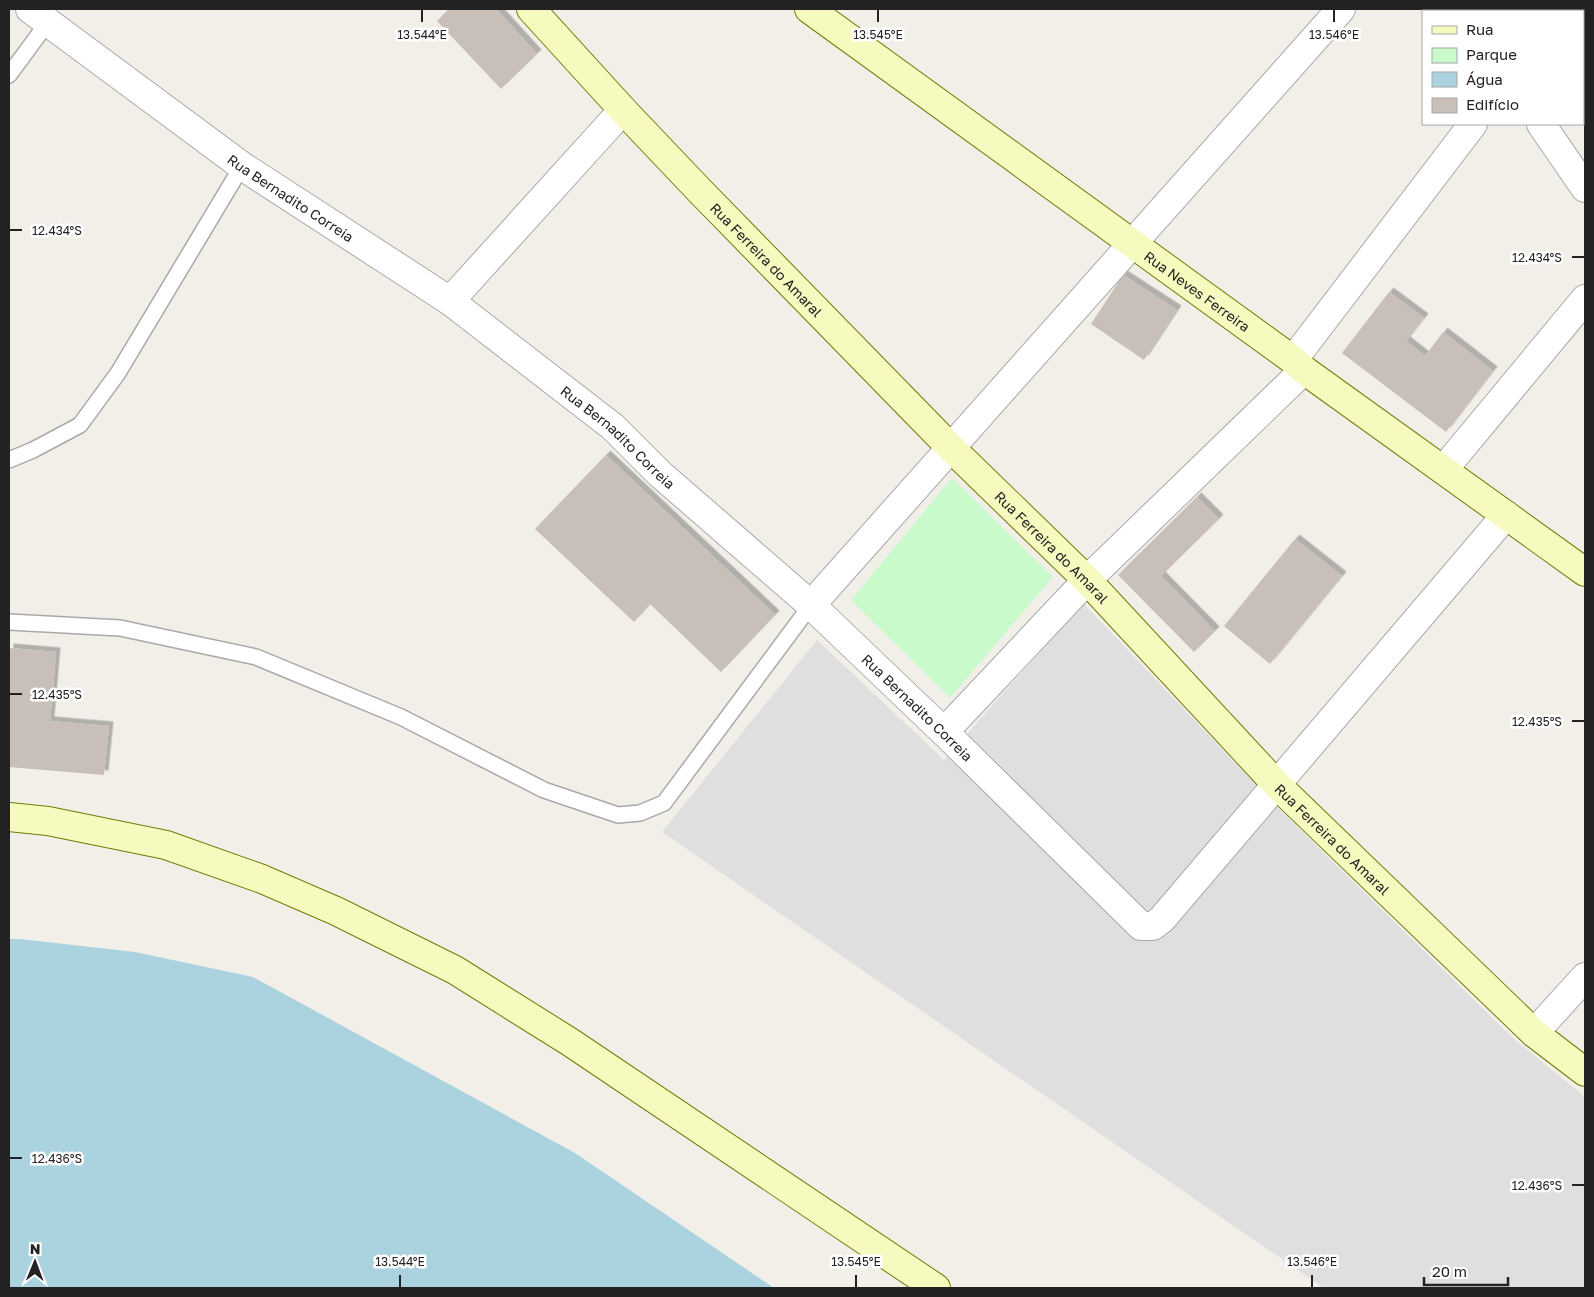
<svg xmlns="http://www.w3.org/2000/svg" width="1594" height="1297" font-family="'Golos Text',sans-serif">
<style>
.residential{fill:#e0dfdf}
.park{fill:#c8facc}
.water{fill:#aad3df}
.building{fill:#c7bfb8;filter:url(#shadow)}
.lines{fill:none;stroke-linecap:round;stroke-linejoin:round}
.lane-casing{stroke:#a9a9a9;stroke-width:18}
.street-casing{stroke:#a9a9a9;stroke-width:30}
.secondary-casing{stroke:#707d05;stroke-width:30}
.lane{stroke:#fff;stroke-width:15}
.street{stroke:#fff;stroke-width:28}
.secondary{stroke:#f7fabf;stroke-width:28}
.ticks{fill:none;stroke:#222;stroke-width:2}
.labels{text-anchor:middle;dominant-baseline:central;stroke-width:5;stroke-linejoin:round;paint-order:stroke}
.street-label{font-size:14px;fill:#222;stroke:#fff}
.ticks-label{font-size:12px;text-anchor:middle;fill:#222;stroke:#fff;stroke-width:5;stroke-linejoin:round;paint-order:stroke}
</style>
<defs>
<filter id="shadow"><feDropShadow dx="4.5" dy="-4.5" stdDeviation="0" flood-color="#0004"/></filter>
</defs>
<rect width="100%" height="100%" fill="#f2efe9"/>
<path class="residential" d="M1083 603 1277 807 1514 1039 1585 1097V1288H1324L662 832 817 640 944 760Z"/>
<g class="park">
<path d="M1585 35V124L1583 120V39Z"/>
<path d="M952 478 1053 577 950 698 851 600Z"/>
</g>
<path class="water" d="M9 939H20L135 952 253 977 575 1153 774 1288H9Z"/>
<g class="building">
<path d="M449 9H496L537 54 501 89 437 21Z"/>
<path d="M1123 275 1177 310 1144 360 1091 324Z"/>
<path d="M1389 292 1424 318 1406 341 1425 356 1443 332 1493 371 1446 432 1342 353Z"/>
<path d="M606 455 775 615 721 672 650 604 634 622 535 529Z"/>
<path d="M1197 497 1219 519 1161 576 1215 631 1194 652 1118 575Z"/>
<path d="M1295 539 1342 576 1270 664 1224 626Z"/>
<path d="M9 648 56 652 50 721 109 726 104 775 9 767Z"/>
</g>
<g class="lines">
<g class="lane-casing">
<g id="lane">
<path d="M9 75 48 22"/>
<path d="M9 460 33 450 80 425 118 373 242 166"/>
<path d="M9 622 120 628 256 657 401 717 544 790 618 815 640 813 664 803 811 605"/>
</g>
</g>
<g class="street-casing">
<g id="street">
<path id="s1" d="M30 9 242 166 450 301 613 427 660 474 811 605 944 732 1141 926H1153L1162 919 1506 515"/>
<path d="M1461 9 1463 11"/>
<path d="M1561 11 1563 9"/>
<path d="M1541 124 1585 188"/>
<path d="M450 301 623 110"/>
<path d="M1293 360 1473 124"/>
<path d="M1444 469 1585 299"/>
<path d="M811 605 1341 9"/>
<path d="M944 732 1087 580 1304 370"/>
<path d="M1534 1033 1585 977"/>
</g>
</g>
<g class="secondary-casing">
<g id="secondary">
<path id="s2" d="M531 9 623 110 699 190 951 448 1087 580 1277 785 1534 1033 1585 1072"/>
<path id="s3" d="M809 9 1293 360 1304 370 1585 572"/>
<path d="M9 817 48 821 166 845 262 879 336 911 455 970 570 1042 936 1288"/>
</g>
</g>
<use href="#lane" class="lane"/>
<use href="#street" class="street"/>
<use href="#secondary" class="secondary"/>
</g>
<path class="ticks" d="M422 22V10M878 22V10M1334 22V10M10 230H22M1572 257H1584M10 694H22M1572 721H1584M10 1158H22M1572 1185H1584M400 1287V1275M856 1287V1275M1312 1287V1275"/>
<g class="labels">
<g class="street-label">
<text stroke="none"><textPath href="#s1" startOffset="322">Rua Bernadito Correia</textPath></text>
<text stroke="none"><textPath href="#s2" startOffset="344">Rua Ferreira do Amaral</textPath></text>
<text stroke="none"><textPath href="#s3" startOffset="480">Rua Neves Ferreira</textPath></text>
<text stroke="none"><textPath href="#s1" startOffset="728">Rua Bernadito Correia</textPath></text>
<text stroke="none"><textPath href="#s2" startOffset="749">Rua Ferreira do Amaral</textPath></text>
<text stroke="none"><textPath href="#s1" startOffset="1132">Rua Bernadito Correia</textPath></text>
<text stroke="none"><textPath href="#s2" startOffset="1154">Rua Ferreira do Amaral</textPath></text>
</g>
</g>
<g class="ticks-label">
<text x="422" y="39">13.544°E</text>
<text x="878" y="39">13.545°E</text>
<text x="1334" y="39">13.546°E</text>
<text x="57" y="235">12.434°S</text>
<text x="1537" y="262">12.434°S</text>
<text x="57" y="699">12.435°S</text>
<text x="1537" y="726">12.435°S</text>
<text x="57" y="1163">12.436°S</text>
<text x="1537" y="1190">12.436°S</text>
<text x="400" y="1266">13.544°E</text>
<text x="856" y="1266">13.545°E</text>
<text x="1312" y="1266">13.546°E</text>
</g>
<rect width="1594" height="1297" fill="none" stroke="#222222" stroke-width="20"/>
<rect x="1422" y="10" width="162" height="115" fill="#ffffff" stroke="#a7a7a7"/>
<rect x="1432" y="26" width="25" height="8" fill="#f7fabf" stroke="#a7a7a7"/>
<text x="1466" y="35" font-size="15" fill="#222222">Rua</text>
<rect x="1432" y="48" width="25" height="15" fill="#c8facc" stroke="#a7a7a7"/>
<text x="1466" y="60" font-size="15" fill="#222222">Parque</text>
<rect x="1432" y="72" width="25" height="15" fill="#aad3df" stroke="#a7a7a7"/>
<text x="1466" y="85" font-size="15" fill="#222222">Água</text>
<rect x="1432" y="98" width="25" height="15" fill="#c7bfb8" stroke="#a7a7a7"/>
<text x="1466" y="110" font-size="15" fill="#222222">Edifício</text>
<g transform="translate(35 1262) rotate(1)" stroke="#ffffff" stroke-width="4" paint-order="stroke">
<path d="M0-4L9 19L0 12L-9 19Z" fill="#222222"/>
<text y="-8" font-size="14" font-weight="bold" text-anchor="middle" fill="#222222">N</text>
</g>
<path d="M1424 1277v8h84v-8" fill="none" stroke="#222222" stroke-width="2.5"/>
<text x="1432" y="1277" font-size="15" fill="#222222" stroke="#ffffff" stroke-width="4" paint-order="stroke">20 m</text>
</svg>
